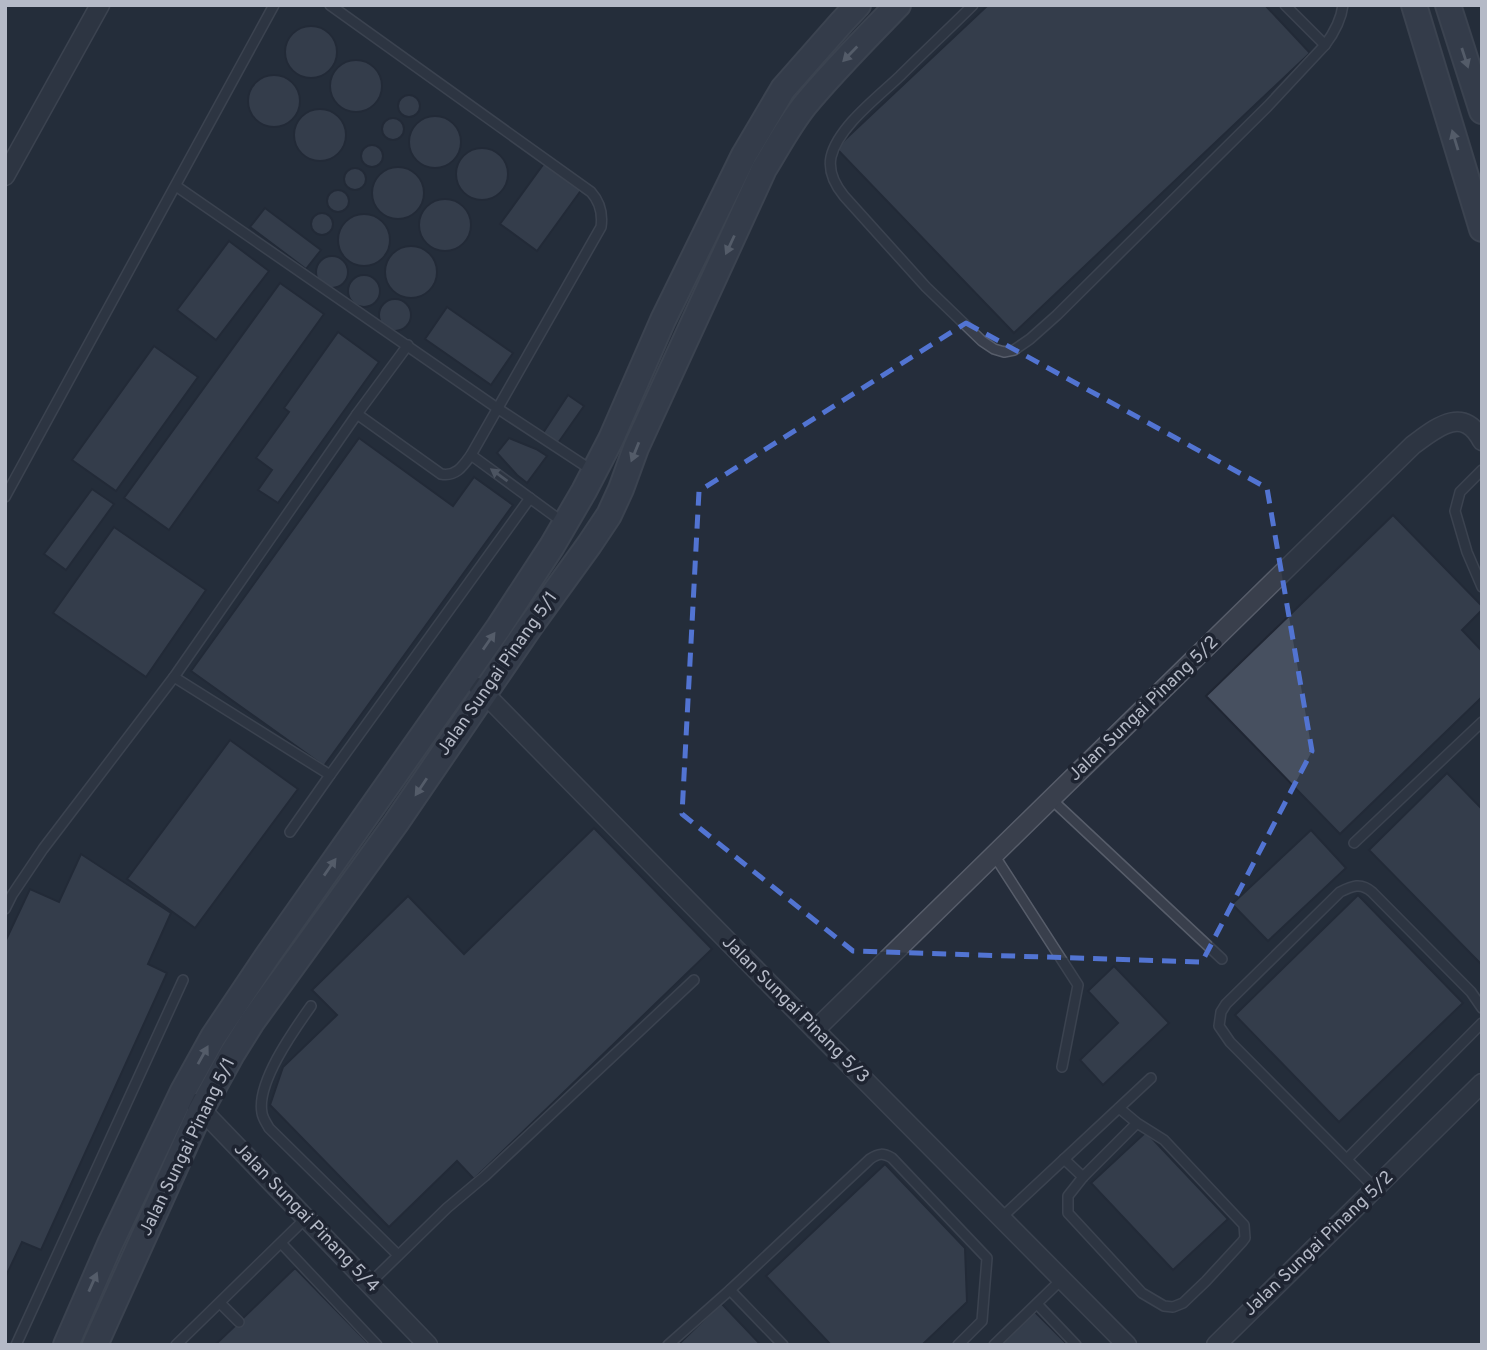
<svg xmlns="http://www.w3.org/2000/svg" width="1487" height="1350" font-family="Overpass,sans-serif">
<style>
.building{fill:#475060;stroke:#202633;stroke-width:2}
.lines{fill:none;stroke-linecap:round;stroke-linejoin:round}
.lane-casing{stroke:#575d6a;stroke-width:12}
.street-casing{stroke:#575d6a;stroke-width:21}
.secondary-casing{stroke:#575d6a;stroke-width:28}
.lane{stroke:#393f4c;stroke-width:9}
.street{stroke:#393f4c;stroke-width:18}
.secondary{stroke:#474e5e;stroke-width:24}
.oneway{fill:#8e94a2}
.oneway2{fill:#7d8390}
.marked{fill:none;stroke:#5274d2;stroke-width:5;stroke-dasharray:14 9;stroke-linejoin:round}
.labels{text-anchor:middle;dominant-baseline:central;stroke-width:7;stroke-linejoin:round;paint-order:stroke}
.street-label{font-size:18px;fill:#b5bac7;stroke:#1e2431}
</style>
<rect width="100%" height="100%" fill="#252d3b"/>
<g class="building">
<path d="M988 5H1265L1310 53 1014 333 836 148Z"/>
<circle cx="311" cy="52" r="26"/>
<circle cx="356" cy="86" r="26"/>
<circle cx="274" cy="101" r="26"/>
<circle cx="409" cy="106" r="11"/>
<circle cx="320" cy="135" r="26"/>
<circle cx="435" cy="142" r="26"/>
<circle cx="393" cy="129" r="11"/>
<circle cx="372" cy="156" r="11"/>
<circle cx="482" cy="174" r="26"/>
<path d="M545 162 582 189 537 251 500 224Z"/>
<circle cx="398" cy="193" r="26"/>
<circle cx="355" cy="179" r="11"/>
<circle cx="338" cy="201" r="11"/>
<circle cx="445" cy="225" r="26"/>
<path d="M265 208 321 250 306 269 250 227Z"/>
<circle cx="322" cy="224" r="11"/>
<circle cx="364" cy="240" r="26"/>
<path d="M229 241 269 271 216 340 177 310Z"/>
<circle cx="411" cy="272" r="26"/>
<circle cx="332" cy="272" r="16"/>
<circle cx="364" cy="291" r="16"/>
<path d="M280 283 324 314 169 530 124 498Z"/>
<circle cx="395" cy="315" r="16"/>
<path d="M447 307 513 353 491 385 425 339Z"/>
<path d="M338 332 379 362 278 503 258 490 272 470 256 458 289 412 284 408Z"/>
<path d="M154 346 198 377 116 491 72 460Z"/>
<path d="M568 395 584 406 558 443 543 433Z"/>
<path d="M359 438 453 506 474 477 513 505 324 766 191 671Z"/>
<path d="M509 438 536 449 547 456 527 483 517 475 497 453Z"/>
<path d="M92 489 114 504 66 570 44 554Z"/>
<path d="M1393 515 1482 606V610L1462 630 1482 651V697L1340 834 1206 696Z"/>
<path d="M114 527 206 590 146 677 53 613Z"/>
<path d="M230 740 298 789 195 928 127 879Z"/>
<path d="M1447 773 1482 809V965L1369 850Z"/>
<path d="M594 828 712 949 474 1179 457 1161 389 1227 270 1105 283 1067 337 1015 312 990 408 896 464 954Z"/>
<path d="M1311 830 1346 868 1268 941 1232 904Z"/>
<path d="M81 854 171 913 148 964 167 973 41 1250 22 1242 5 1278V942L30 889 59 902Z"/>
<path d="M1358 895 1463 1003 1339 1122 1235 1015Z"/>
<path d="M1114 966 1169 1023 1103 1085 1080 1060 1118 1023 1088 991Z"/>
<path d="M1146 1132 1228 1219 1173 1270 1091 1183Z"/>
<path d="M885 1164 965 1248 967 1302 922 1345H831L766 1276Z"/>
<path d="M295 1268 370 1345H215L239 1322Z"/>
<path d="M721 1303 761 1345H678Z"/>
<path d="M1034 1311 1068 1345H999Z"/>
</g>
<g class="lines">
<g class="lane-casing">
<g id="lane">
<path d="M973 5C949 29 924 52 900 76 878 97 838 127 831 157 828 172 835 185 844 196L926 287 982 341 994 349 1004 352 1014 350 1030 339 1057 315 1268 106 1325 45"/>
<path d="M1285 5 1325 45C1334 33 1341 21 1343 5"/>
<path d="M176 186 497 408 593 471"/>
<path d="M357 414 408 345"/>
<path d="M471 455 564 523"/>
<path d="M1482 470 1460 492 1455 511 1467 552 1482 587"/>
<path d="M5 497 274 5"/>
<path d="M174 677 330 775 530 498"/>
<path d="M1051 799 1222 959"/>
<path d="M290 832 330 775"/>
<path d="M1354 843 1482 722"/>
<path d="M994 855 1078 985 1062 1067"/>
<path d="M5 909 12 895 43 849 174 677 357 414 441 474C456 477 463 466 471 455L601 227C603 213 600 202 591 192L330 5"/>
<path d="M311 1006C294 1030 256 1083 262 1113 263 1119 267 1124 269 1128L398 1255"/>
<path d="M1119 1108 1137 1123 1164 1140 1244 1225 1245 1238 1242 1242 1206 1281 1183 1303 1173 1307 1164 1306 1142 1293 1068 1213V1196L1083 1177 1137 1123"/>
<path d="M1064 1159 1083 1177"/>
<path d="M1347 1159 1482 1023"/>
<path d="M1375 1188 1230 1042 1219 1026 1221 1012 1226 1004 1340 892C1352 886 1361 882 1372 892L1471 992 1482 1008"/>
<path d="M1001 1218 1151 1078"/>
<path d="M281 1243 377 1345"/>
<path d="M369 1284 447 1208 485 1176 694 980"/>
<path d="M730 1290 783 1345"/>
<path d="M220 1303 239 1322"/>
<path d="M1037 1304 1076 1345"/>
<path d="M16 1345 183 980"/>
<path d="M176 1345 306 1218"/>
<path d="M668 1345 730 1290 870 1159C879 1153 883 1153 892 1158L987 1258 982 1321 958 1345"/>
<path d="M994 1345 1062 1279"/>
</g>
</g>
<g class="street-casing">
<g id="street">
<path d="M5 176 100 5"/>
<path d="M478 687 815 1030 1127 1345"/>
<path d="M815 1030 1413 445C1435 429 1463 404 1482 441"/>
<path d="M195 1103 428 1345"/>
<path d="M1216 1345 1482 1083"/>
</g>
</g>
<g class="secondary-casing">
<g id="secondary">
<path d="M1414 5 1482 229"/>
<path d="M1448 5 1482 111"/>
<path d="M66 1345 110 1244 183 1091 213 1037 268 955 499 627 552 546 584 491 611 439 663 320 744 155 783 89 842 22 858 5"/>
<path d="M95 1345 201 1110 232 1054 252 1022 396 823 529 628 589 545 609 515 621 489 636 448 764 169C777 148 789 125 805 105 834 70 866 38 898 5"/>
</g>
</g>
<use href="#lane" class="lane"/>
<use href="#street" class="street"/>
<use href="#secondary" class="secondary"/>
</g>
<defs><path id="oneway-solid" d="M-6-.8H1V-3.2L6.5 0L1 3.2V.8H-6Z" transform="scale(1.75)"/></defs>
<g class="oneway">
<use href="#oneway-solid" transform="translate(850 54) rotate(134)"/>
<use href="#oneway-solid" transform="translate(1465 58) rotate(72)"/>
<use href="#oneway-solid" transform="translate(1455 140) rotate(-107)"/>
<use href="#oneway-solid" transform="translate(730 245) rotate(115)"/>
<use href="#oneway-solid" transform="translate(635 452) rotate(112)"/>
<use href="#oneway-solid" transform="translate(489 641) rotate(-55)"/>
<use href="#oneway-solid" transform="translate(421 787) rotate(124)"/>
<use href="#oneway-solid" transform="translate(330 867) rotate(-55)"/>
<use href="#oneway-solid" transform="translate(203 1055) rotate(-61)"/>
<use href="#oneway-solid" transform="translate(93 1282) rotate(-66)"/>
</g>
<use class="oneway2" href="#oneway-solid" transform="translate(499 475) rotate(-144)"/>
<path d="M0 0H1487V1350H0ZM966 323 1267 488 1312 751 1202 962 853 951 682 814 699 491Z" fill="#252d3b" fill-opacity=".55" fill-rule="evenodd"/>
<path class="marked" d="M966 323 1267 488 1312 751 1202 962 853 951 682 814 699 491Z"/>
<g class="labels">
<g class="street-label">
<text transform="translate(498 674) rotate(-55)">Jalan Sungai Pinang 5/1</text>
<text transform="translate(1144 709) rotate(-44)">Jalan Sungai Pinang 5/2</text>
<text transform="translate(795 1010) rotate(45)">Jalan Sungai Pinang 5/3</text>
<text transform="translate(188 1147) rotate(-64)">Jalan Sungai Pinang 5/1</text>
<text transform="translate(306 1218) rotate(46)">Jalan Sungai Pinang 5/4</text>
<text transform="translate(1319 1244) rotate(-44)">Jalan Sungai Pinang 5/2</text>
</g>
</g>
<rect width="1487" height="1350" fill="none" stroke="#b5bac7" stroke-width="14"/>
</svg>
